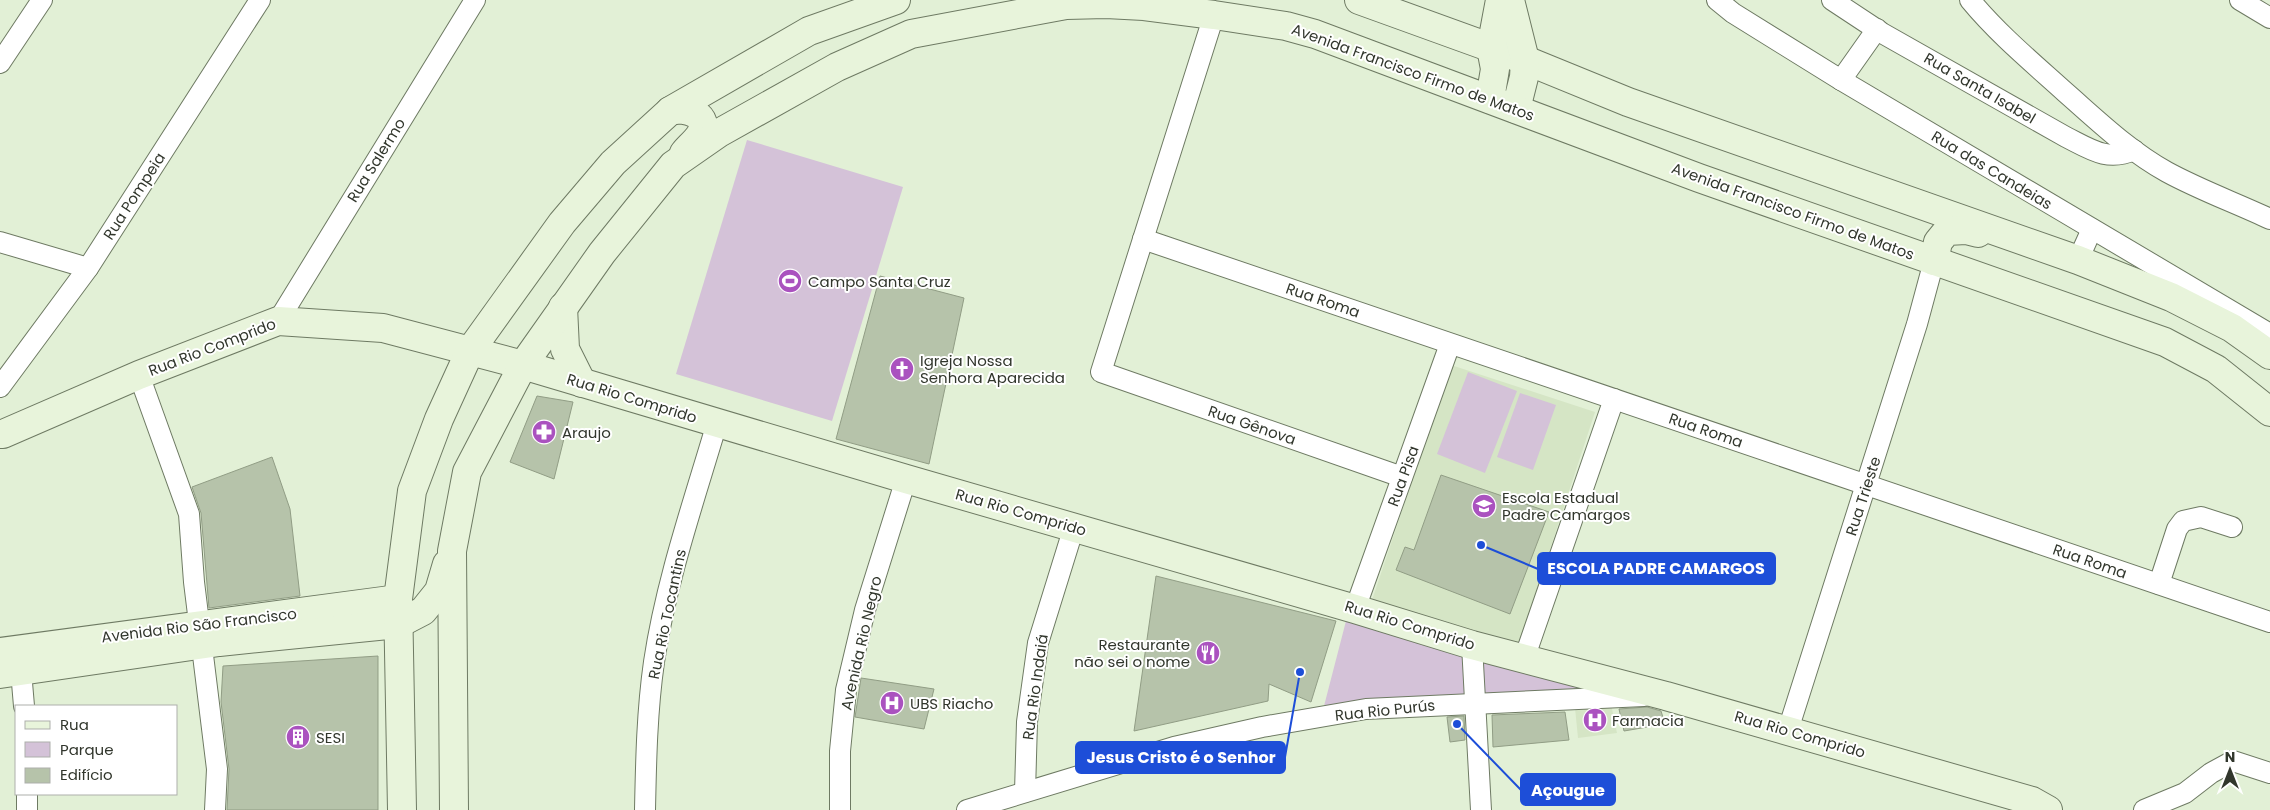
<svg xmlns="http://www.w3.org/2000/svg" width="2270" height="810" font-family="Poppins,sans-serif">
<style>
.built{fill:#d5e5c5}
.green{fill:#d4c2d8}
.building{fill:#b6c3aa;stroke:#919d85}
.lines{fill:none;stroke-linecap:round;stroke-linejoin:round}
.street-casing{stroke:#6e7a63;stroke-width:22}
.secondary-casing{stroke:#6e7a63;stroke-width:30}
.street{stroke:#fff;stroke-width:20}
.secondary{stroke:#e8f4db;stroke-width:28}
.labels{text-anchor:middle;dominant-baseline:central;stroke-width:4;stroke-linejoin:round;paint-order:stroke}
.street-label{font-size:15px;fill:#31362c;stroke:#fff}
.poi-label{font-size:15px;fill:#31362c;stroke:#fff;text-anchor:start}
.leader{fill:none;stroke:#1d4ed8;stroke-width:2}
.callout-dot{fill:#1d4ed8;stroke:#fff;stroke-width:2}
.callout{fill:#1d4ed8;stroke:#1d4ed8;stroke-width:2}
.callout-label{font-size:16px;text-anchor:middle;font-weight:bold;fill:#fff}
</style>
<rect width="100%" height="100%" fill="#e2f0d6"/>
<g class="built">
<path d="M1451 365 1595 412 1518 647 1372 600Z"/>
<path d="M1611 704 1617 733 1578 738 1575 708Z"/>
</g>
<g class="green">
<path d="M747 140 903 187 832 421 676 374Z"/>
<path d="M1468 372 1517 391 1485 473 1437 454Z"/>
<path d="M1520 393 1556 405 1533 470 1497 457Z"/>
<path d="M1346 621 1464 651 1466 697 1371 699 1324 706Z"/>
<path d="M1482 655 1613 691 1484 694Z"/>
</g>
<g class="building">
<path d="M880 276 964 298 929 464 836 439Z"/>
<path d="M537 396 573 402 554 479 510 462Z"/>
<path d="M272 457 290 509 300 596 209 608 201 513 192 487Z"/>
<path d="M1441 475 1549 512 1510 614 1396 570 1405 547 1414 550Z"/>
<path d="M1156 576 1336 621 1311 702 1269 684 1268 701 1134 731Z"/>
<path d="M378 656V810H227L229 769 221 702 223 666Z"/>
<path d="M861 678 934 689 924 729 855 717Z"/>
<path d="M1647 707 1661 711 1665 724 1624 731 1619 709Z"/>
<path d="M1565 712 1569 740 1493 747 1492 715Z"/>
<path d="M1464 716 1465 740 1450 742 1447 717Z"/>
</g>
<g class="lines">
<g class="street-casing">
<g id="street">
<path d="M1717 0 1733 13 1841 80 2270 334"/>
<path d="M1832 0 1882 33 2066 137C2090 149 2107 162 2134 150"/>
<path d="M1970 0C1998 34 2033 63 2065 92 2097 120 2129 151 2167 172 2200 190 2236 203 2270 219"/>
<path d="M2240 0 2270 18"/>
<path d="M1214 15 1101 372 1402 477"/>
<path d="M0 63 42 0"/>
<path d="M1841 80 1877 29"/>
<path d="M1143 239 2270 622"/>
<path d="M0 242 88 268"/>
<path d="M2078 260 2092 229"/>
<path d="M278 321 475 0"/>
<path d="M139 375 189 514 194 582 217 769 215 810"/>
<path d="M0 387 88 268 260 0"/>
<path d="M2159 584 2177 529 2183 521 2201 517 2232 527"/>
<path d="M1355 609 1450 344"/>
<path d="M1472 645 1481 810"/>
<path d="M1524 659 1614 399"/>
<path d="M21 671 24 706"/>
<path d="M1788 730 1917 324 1934 261"/>
<path d="M1025 792 1027 722 1038 643 1074 527"/>
<path d="M27 810V794"/>
<path d="M645 810C646 760 647 711 654 662 666 581 694 501 717 423"/>
<path d="M840 810V751L846 690 865 610 906 479"/>
<path d="M967 810 1174 747 1262 727 1366 709 1644 696"/>
<path d="M2144 810 2185 793 2211 773 2233 761 2270 773"/>
</g>
</g>
<g class="secondary-casing">
<g id="secondary">
<path d="M1359 0 1525 60 1628 102 2078 260 2171 297 2232 328 2270 355"/>
<path d="M1510 0 1525 60 1524 77 1516 109"/>
<path d="M1490 99 1495 69 1491 48 1500 0"/>
<path d="M670 111C685 106 712 115 700 135 696 141 689 147 684 153"/>
<path d="M1934 261 1938 242 1947 231 1966 230 1978 233"/>
<path d="M563 307 565 349 582 383"/>
<path d="M0 434H3L139 375 278 321 383 328 523 365 906 479 1355 609 1472 645 1666 696 2032 801 2048 810"/>
<path d="M0 652 398 599"/>
<path d="M0 674 219 642 398 624 423 611 439 591 447 564"/>
<path d="M402 810 398 599 412 491 439 419 470 351 562 223 613 163 670 111 809 31 896 0"/>
<path d="M454 810 452 551 467 472 523 365 602 253 673 165 719 133 837 67 911 34 1066 5 1106 4 1144 6 1214 15 1286 26 1315 34 1699 178 2165 342 2216 369 2270 412"/>
</g>
</g>
<use href="#street" class="street"/>
<use href="#secondary" class="secondary"/>
</g>
<defs>
<g id="stadium-disc" transform="scale(1.25)"><circle r="9.5" fill="#aa52bf" stroke="#fff"/><path d="M0-5a6.5 5 0 1 0 0 10a6.5 5 0 1 0 0-10ZM-3.5-1.8h7v3.6h-7Z" fill="#fff"/></g>
<g id="church-disc" transform="scale(1.25)"><circle r="9.5" fill="#aa52bf" stroke="#fff"/><path d="M-1.2-6h2.4v3.5h3.3v2.4h-3.3V6h-2.4V-.1h-3.3v-2.4h3.3Z" fill="#fff"/></g>
<g id="pharmacy-disc" transform="scale(1.25)"><circle r="9.5" fill="#aa52bf" stroke="#fff"/><path d="M-2-6h4v4h4v4h-4v4h-4v-4h-4v-4h4Z" fill="#fff"/></g>
<g id="school-disc" transform="scale(1.25)"><circle r="9.5" fill="#aa52bf" stroke="#fff"/><path d="M0-5L7-2L0 1L-7-2ZM-4 1L0 2.5L4 1V4Q0 6-4 4Z" fill="#fff"/></g>
<g id="restaurant-disc" transform="scale(1.25)"><circle r="9.5" fill="#aa52bf" stroke="#fff"/><path d="M-5-6h1v4h1v-4h1v4h1v-4h1v5L-1.5 .5V6h-2V.5L-5-1ZM5-6V6H3V1.5H1.5Q1.5-4 5-6Z" fill="#fff"/></g>
<g id="hospital-disc" transform="scale(1.25)"><circle r="9.5" fill="#aa52bf" stroke="#fff"/><path d="M-5-5h3v3.5h4V-5h3V5h-3V1.5h-4V5h-3Z" fill="#fff"/></g>
<g id="building-disc" transform="scale(1.25)"><circle r="9.5" fill="#aa52bf" stroke="#fff"/><path d="M-4-6H4V6H1V3H-1V6H-4ZM-2.5-4.3h1.7v1.8h-1.7ZM.8-4.3h1.7v1.8H.8ZM-2.5-1h1.7V.8h-1.7ZM.8-1h1.7V.8H.8Z" fill="#fff"/></g>
</defs>
<g fill-rule="evenodd">
<use href="#stadium-disc" x="790" y="281"/>
<use href="#church-disc" x="902" y="369"/>
<use href="#pharmacy-disc" x="544" y="432"/>
<use href="#school-disc" x="1484" y="506"/>
<use href="#restaurant-disc" x="1208" y="653"/>
<use href="#hospital-disc" x="892" y="703"/>
<use href="#hospital-disc" x="1595" y="720"/>
<use href="#building-disc" x="298" y="737"/>
</g>
<g class="labels">
<g class="street-label">
<text transform="translate(1413 72) rotate(20)">Avenida Francisco Firmo de Matos</text>
<text transform="translate(1980 88) rotate(30)">Rua Santa Isabel</text>
<text transform="translate(376 160) rotate(-58)">Rua Salermo</text>
<text transform="translate(1992 170) rotate(31)">Rua das Candeias</text>
<text transform="translate(134 196) rotate(-57)">Rua Pompeia</text>
<text transform="translate(1793 211) rotate(20)">Avenida Francisco Firmo de Matos</text>
<text transform="translate(1323 300) rotate(19)">Rua Roma</text>
<text transform="translate(212 347) rotate(-21)">Rua Rio Comprido</text>
<text transform="translate(632 398) rotate(17)">Rua Rio Comprido</text>
<text transform="translate(1252 425) rotate(19)">Rua Gênova</text>
<text transform="translate(1706 430) rotate(19)">Rua Roma</text>
<text transform="translate(1403 476) rotate(-70)">Rua Pisa</text>
<text transform="translate(1863 496) rotate(-72)">Rua Trieste</text>
<text transform="translate(1021 512) rotate(16)">Rua Rio Comprido</text>
<text transform="translate(2090 561) rotate(19)">Rua Roma</text>
<text transform="translate(667 614) rotate(-78)">Rua Rio Tocantins</text>
<text transform="translate(199 625) rotate(-7)">Avenida Rio São Francisco</text>
<text transform="translate(1410 625) rotate(17)">Rua Rio Comprido</text>
<text transform="translate(861 643) rotate(-77)">Avenida Rio Negro</text>
<text transform="translate(1035 687) rotate(-82)">Rua Rio Indaiá</text>
<text transform="translate(1385 710) rotate(-6)">Rua Rio Purús</text>
<text transform="translate(1800 734) rotate(16)">Rua Rio Comprido</text>
</g>
<g class="poi-label">
<text x="808" y="281">Campo Santa Cruz</text>
<text x="920" y="360">Igreja Nossa<tspan x="920" dy="17">Senhora Aparecida</tspan></text>
<text x="562" y="432">Araujo</text>
<text x="1502" y="497">Escola Estadual<tspan x="1502" dy="17">Padre Camargos</tspan></text>
<text x="1190" y="644" text-anchor="end">Restaurante<tspan x="1190" dy="17">não sei o nome</tspan></text>
<text x="910" y="703">UBS Riacho</text>
<text x="1612" y="720">Farmacia</text>
<text x="316" y="737">SESI</text>
</g>
</g>
<path class="leader" d="M1481 545L1538 569M1300 672L1285 757M1457 724L1521 790"/>
<g class="callout-dot">
<circle cx="1481" cy="545" r="5"/>
<circle cx="1300" cy="672" r="5"/>
<circle cx="1457" cy="724" r="5"/>
</g>
<g class="callout">
<rect x="1538" y="553" width="237" height="31" rx="5"/>
<rect x="1076" y="742" width="209" height="31" rx="5"/>
<rect x="1521" y="774" width="94" height="31" rx="5"/>
</g>
<g class="callout-label">
<text x="1656" y="574">ESCOLA PADRE CAMARGOS</text>
<text x="1181" y="763">Jesus Cristo é o Senhor</text>
<text x="1568" y="796">Açougue</text>
</g>
<rect x="15" y="705" width="162" height="90" fill="#ffffff" stroke="#adafab"/>
<rect x="25" y="721" width="25" height="8" fill="#e8f4db" stroke="#adafab"/>
<text x="60" y="730" font-size="15" fill="#31362c">Rua</text>
<rect x="25" y="742" width="25" height="15" fill="#d4c2d8" stroke="#adafab"/>
<text x="60" y="755" font-size="15" fill="#31362c">Parque</text>
<rect x="25" y="768" width="25" height="15" fill="#b6c3aa" stroke="#adafab"/>
<text x="60" y="780" font-size="15" fill="#31362c">Edifício</text>
<g transform="translate(2230 770)" stroke="#ffffff" stroke-width="4" paint-order="stroke">
<path d="M0-4L9 19L0 12L-9 19Z" fill="#31362c"/>
<text y="-8" font-size="14" font-weight="bold" text-anchor="middle" fill="#31362c">N</text>
</g>
</svg>
